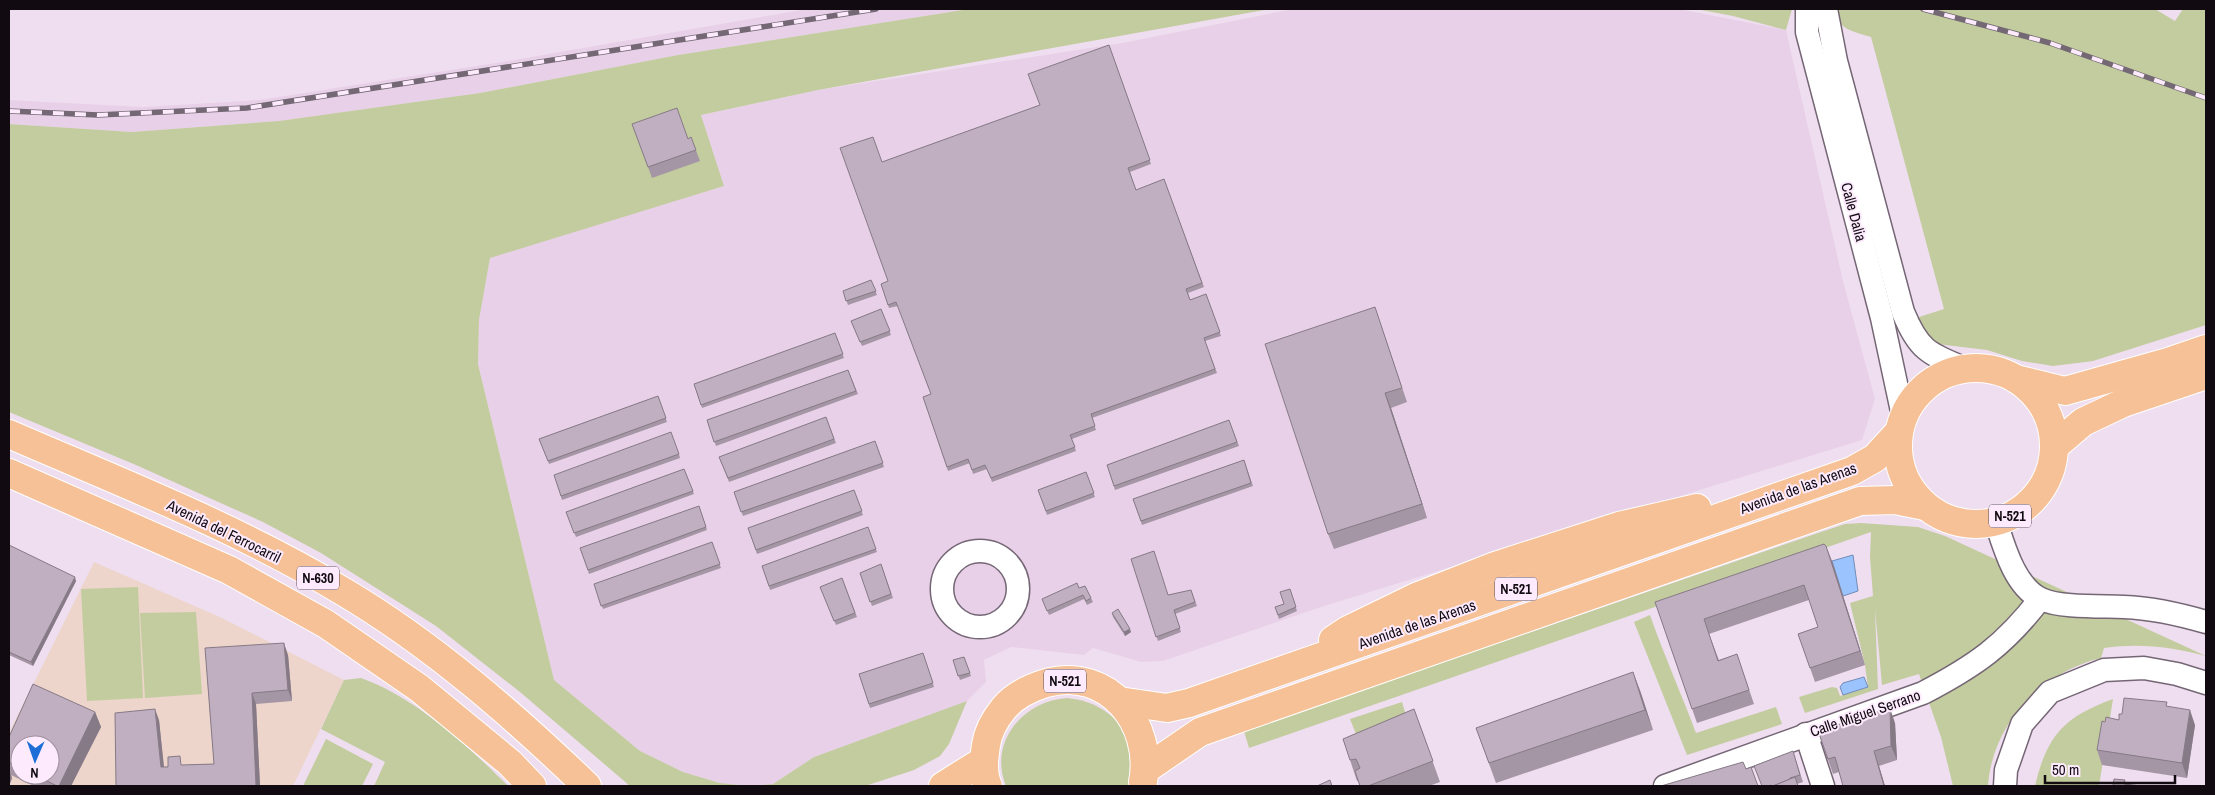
<svg xmlns="http://www.w3.org/2000/svg" width="2215" height="795" font-family="'Archivo Narrow',sans-serif">
<style>
.built{fill:#e8d1e8}
.education{fill:#edd5cb;fill-rule:evenodd}
.green{fill:#c3cc9e}
.water{fill:#9bc3fe;stroke:#728cb7}
.lines{fill:none;stroke-linecap:round;stroke-linejoin:round}
.minor-casing{stroke:#756675;stroke-width:25}
.highway-casing{stroke:#fff;stroke-width:30}
.minor{stroke:#fff;stroke-width:22}
.highway{stroke:#f7c197;stroke-width:28}
.rail-casing{stroke:#736874;stroke-width:5.5}
.rail{stroke:#fdebfd;stroke-width:4;stroke-dasharray:11;stroke-linecap:butt}
.wall{fill:#a596a5;fill-rule:evenodd}
.shaded-wall{fill:#867a86}
.building{fill:#c0afc0;stroke:#867a86}
.labels{text-anchor:middle;dominant-baseline:central;stroke-width:4;stroke-linejoin:round;paint-order:stroke}
.shield{fill:#fdebfd;stroke:#584e58;stroke-width:1}
.shield-label{font-size:14px;font-weight:bold;fill:#110b11}
.street-label{font-size:15px;fill:#110b11;stroke:#fdebfd}
</style>
<rect width="100%" height="100%" fill="#efdef0"/>
<g class="built">
<path d="M807 9H969L678 55 480 93 279 121 132 132 9 124V100L143 107 259 100 514 60Z"/>
<path d="M1293 9H1679L1786 30 1843 281 1875 399 1862 440 1318 608 1163 661 1141 662 1093 648 1084 655 1011 647 984 660 986 682 967 701 814 757 773 784 749 786 720 783 683 772 640 751 554 680 478 364 479 320 490 257 724 186 701 115 818 90 1122 43Z"/>
</g>
<path class="education" d="M94 562 222 618 344 680 293 786H9V733ZM20 745H50V775H20Z"/>
<g class="green">
<path d="M969 9H1270L818 90 701 115 724 186 490 258 479 320 478 364 554 680 640 751 683 772 720 783 749 786 773 784 814 757 967 701 949 744 940 756 914 770 865 786H630L520 692 436 626 321 553 263 522 136 465 9 412V124L132 132 279 121 480 93 678 55Z"/>
<path d="M1696 9H1792L1786 30 1733 16Z"/>
<path d="M1835 9H2155L2175 21 2183 9H2206V325L2093 361 2053 366 2022 361 1987 350 1937 344 1923 335 1913 319 1944 309 1871 37C1855 32 1835 29 1835 9Z"/>
<path d="M1861 523 1918 527 1945 536 2206 656C2172 647 2140 643 2104 648L2101 658C2042 672 1992 724 1988 786H1953L1941 737 1919 674 1882 685 1875 609 1878 689 1805 713 1799 697 1832 687 1837 688 1840 696 1868 687 1865 665 1850 603 1873 596 1870 557 1871 532 1249 748 1244 731 1818 533 1845 524Z"/>
<path d="M138 587 143 698 87 701 81 589Z"/>
<path d="M196 612 202 694 145 698 140 613Z"/>
<path d="M1650 615C1664 655 1681 693 1696 733L1776 707 1782 724 1687 755 1634 622Z"/>
<path d="M361 678C415 697 468 746 508 786H374L385 762 321 729 344 680Z"/>
<path d="M1067 698C1113 702 1144 740 1129 786H1006C988 742 1023 701 1067 698Z"/>
<path d="M2113 699 2099 786H2035C2047 735 2064 717 2113 699Z"/>
<path d="M1402 702 1408 722 1358 739 1350 719Z"/>
<path d="M326 739 373 764 362 786H303Z"/>
</g>
<g class="water">
<path d="M1853 555 1858 591 1843 596 1832 561Z"/>
<path d="M1864 677 1868 687 1843 695 1840 687 1843 683Z"/>
</g>
<g class="lines">
<g class="minor-casing">
<g id="minor">
<path d="M1807 9V32L1882 318 1903 416"/>
<path d="M1826 9 1836 61 1903 312C1918 349 1928 354 1964 368"/>
<path d="M1996 522C2004 547 2015 587 2041 599 2060 608 2102 606 2124 607 2149 608 2182 615 2206 622"/>
<circle cx="980" cy="589" r="38"/>
<path d="M1806 734 1823 786"/>
<path d="M1665 786 1923 693C1975 666 2005 645 2040 599"/>
<path d="M2005 786 2006 770 2022 724 2050 692 2104 670 2144 668 2177 674 2206 683"/>
</g>
</g>
<g class="highway-casing">
<g id="highway">
<circle cx="1976" cy="446" r="78"/>
<path d="M2020 380 2065 391 2168 362 2206 349"/>
<path d="M9 434C122 483 238 528 344 592 433 645 513 715 587 786"/>
<path d="M2056 445 2083 422 2123 403 2206 375"/>
<path d="M9 473 229 570 326 624 419 688 510 763 532 786"/>
<path d="M1333 640 1348 630 1416 597 1495 566 1619 526 1697 508"/>
<path d="M1119 701 1167 708 1189 703 1852 471 1875 458 1898 433"/>
<path d="M1146 769 1200 732 1860 501 1895 500 1925 506"/>
<path d="M943 786 983 761"/>
<path d="M988 786C982 773 984 758 986 745 988 731 995 719 1004 708 1015 695 1030 688 1046 683 1108 666 1154 724 1143 782"/>
</g>
</g>
<use href="#minor" class="minor"/>
<use href="#highway" class="highway"/>
<g class="rail-casing">
<g id="rail">
<path d="M1923 9 2050 43 2206 98"/>
<path d="M9 111 98 115 247 108 876 9"/>
</g>
</g>
<use href="#rail" class="rail"/>
</g>
<g class="wall">
<path d="M1109 45 1151 164 1130 172 1136 190 1164 179 1204 287 1188 293 1190 300 1206 294 1221 336 1205 341 1217 373 1092 418 1096 430 1072 439 1076 451 992 482 987 469 973 474 970 463 948 471 923 397 931 394 898 306 889 308 881 284 888 281 882 162 1040 105Z"/>
<path d="M632 124 688 139 691 137 700 161 652 178Z"/>
<path d="M871 280 877 295 848 305 843 291Z"/>
<path d="M881 309 891 335 862 346 851 321Z"/>
<path d="M1380 322 1407 402 1391 408 1427 518 1334 549 1328 534Z"/>
<path d="M835 333 844 358 702 408 694 384Z"/>
<path d="M848 370 858 394 716 446 707 420Z"/>
<path d="M658 396 667 422 549 464 539 439Z"/>
<path d="M826 417 836 443 729 482 719 457Z"/>
<path d="M1229 420 1239 446 1115 490 1107 465Z"/>
<path d="M875 441 884 467 743 516 734 492Z"/>
<path d="M679 454 680 458 562 500 554 475Z"/>
<path d="M1244 460 1253 486 1142 525 1133 499Z"/>
<path d="M684 469 694 494 576 537 566 512Z"/>
<path d="M1086 472 1095 497 1047 515 1038 490Z"/>
<path d="M854 490 863 515 757 554 748 528Z"/>
<path d="M699 506 707 530 589 574 580 548Z"/>
<path d="M868 527 877 552 770 590 762 566Z"/>
<path d="M712 542 721 568 603 609 594 584Z"/>
<path d="M9 545 76 581 33 666 9 655Z"/>
<path d="M1131 559 1168 595 1191 590 1197 606 1175 614 1181 632 1158 641Z"/>
<path d="M1832 561 1865 665 1815 682 1798 634 1818 627 1809 600 1709 634 1719 660 1737 654 1754 704 1697 723 1655 602Z"/>
<path d="M881 564 893 598 872 606 860 573Z"/>
<path d="M842 578 857 617 836 625 820 587Z"/>
<path d="M1079 588 1091 598 1093 602 1087 605 1084 599 1049 615 1042 599Z"/>
<path d="M1290 589 1297 611 1279 619 1275 607 1284 604Z"/>
<path d="M1112 613 1131 632 1125 636 1113 617Z"/>
<path d="M205 648 288 655 292 701 256 704 260 786H116L159 720 164 767 183 765 214 764Z"/>
<path d="M923 653 934 687 870 708 859 674Z"/>
<path d="M964 657 971 676 960 680 953 660Z"/>
<path d="M1633 672 1653 730 1496 783 1476 728Z"/>
<path d="M2168 706 2195 725 2187 778 2102 765 2097 750 2105 722 2119 720 2122 714Z"/>
<path d="M1414 709 1440 782 1429 786H1360L1358 781H1357L1343 739Z"/>
<path d="M95 712 101 727 71 786H34L11 775 12 778 9 786V737ZM20 745 50 775H20Z"/>
<path d="M1895 723 1897 760 1879 766 1885 786H1843L1839 772 1833 774 1818 731Z"/>
<path d="M1793 751 1803 782 1797 784 1798 786H1762Z"/>
</g>
<g class="shaded-wall">
<path d="M1385 393 1391 408 1427 518 1422 504Z"/>
<path d="M1826 546 1832 561 1865 665 1860 651Z"/>
<path d="M75 577 76 581 33 666 31 662Z"/>
<path d="M1130 629 1131 632 1125 636 1124 632Z"/>
<path d="M284 643 288 655 292 701 288 690Z"/>
<path d="M1633 672 1641 693 1653 730 1645 710Z"/>
<path d="M252 693 256 704 260 786H256Z"/>
<path d="M1890 708 1895 723 1897 760 1891 746Z"/>
<path d="M155 709 159 720 165 778 161 767Z"/>
<path d="M2190 710 2195 725 2187 778 2182 763Z"/>
<path d="M95 712 101 727 71 786H59Z"/>
<path d="M1874 751 1879 766 1885 786H1884Z"/>
<path d="M9 769 12 778 9 786Z"/>
</g>
<g class="building">
<path d="M1109 45 1150 160 1128 168 1136 190 1164 179 1202 283 1186 289 1190 300 1206 294 1220 332 1204 338 1215 369 1091 414 1095 426 1070 435 1075 447 991 478 985 465 972 470 968 459 947 467 923 397 931 394 896 302 888 305 881 284 888 281 840 148 873 137 882 162 1040 105 1028 74Z"/>
<path d="M677 108 688 139 691 137 696 150 648 167 632 124Z"/>
<path d="M871 280 876 291 846 301 843 291Z"/>
<path d="M1375 307 1402 388 1385 393 1422 504 1328 534 1265 344Z"/>
<path d="M881 309 890 331 860 342 851 321Z"/>
<path d="M835 333 843 354 701 405 694 384Z"/>
<path d="M848 370 856 391 714 442 707 420Z"/>
<path d="M658 396 666 418 548 461 539 439Z"/>
<path d="M826 417 834 439 728 478 719 457Z"/>
<path d="M1229 420 1237 442 1114 486 1107 465Z"/>
<path d="M671 432 679 454 561 496 554 475Z"/>
<path d="M875 441 883 463 741 512 734 492Z"/>
<path d="M1244 460 1251 483 1141 521 1133 499Z"/>
<path d="M684 469 693 491 574 533 566 512Z"/>
<path d="M1086 472 1094 493 1046 511 1038 490Z"/>
<path d="M854 490 862 511 756 550 748 528Z"/>
<path d="M699 506 706 527 588 570 580 548Z"/>
<path d="M868 527 876 549 769 586 762 566Z"/>
<path d="M712 542 720 564 601 606 594 584Z"/>
<path d="M1824 544 1826 546 1860 651 1810 668 1798 634 1818 627 1804 585 1704 619 1718 661 1737 654 1749 690 1692 709 1655 602Z"/>
<path d="M9 545 75 577 31 662 9 652Z"/>
<path d="M1154 551 1168 595 1191 590 1195 602 1174 610 1180 628 1156 637 1131 559Z"/>
<path d="M881 564 891 594 870 602 860 573Z"/>
<path d="M842 578 855 613 834 621 820 587Z"/>
<path d="M1077 583 1079 588 1085 586 1091 598 1086 601 1083 595 1047 611 1042 599Z"/>
<path d="M1290 589 1296 607 1278 615 1275 607 1284 604 1280 592Z"/>
<path d="M1118 609 1130 629 1124 632 1112 613Z"/>
<path d="M284 643 288 690 252 693 256 786H116L115 713 155 709 161 767H168V757L180 756 181 765 214 764 205 648Z"/>
<path d="M923 653 933 683 869 704 859 674Z"/>
<path d="M964 657 970 673 958 676 953 660Z"/>
<path d="M1633 672 1645 710 1489 763 1476 728Z"/>
<path d="M33 684 95 712 59 786H57L35 775H50V745H20V767L9 762V737Z"/>
<path d="M2124 698 2167 702 2166 706 2190 710 2182 763 2097 750 2102 721 2105 722 2106 717 2119 720V714H2122Z"/>
<path d="M1890 708 1891 746 1874 751 1884 786H1843L1835 757 1828 759 1818 731Z"/>
<path d="M1414 709 1433 761 1368 786H1360L1355 771 1360 768 1356 759 1350 760 1343 739Z"/>
<path d="M1793 751 1800 775 1790 778V779L1773 786H1772L1771 785 1768 786H1762L1754 766Z"/>
<path d="M1743 762 1746 769 1751 767 1758 786H1661Z"/>
<path d="M1795 777 1798 786H1773Z"/>
<path d="M2114 779 2125 780 2124 784 2141 786H2113Z"/>
<path d="M1330 780 1332 786H1317Z"/>
</g>
<g class="labels">
<g class="shield">
<rect x="1989" y="504.5" width="42" height="23" rx="4"/>
<rect x="297" y="566.5" width="42" height="23" rx="4"/>
<rect x="1495" y="577.5" width="42" height="23" rx="4"/>
<rect x="1044" y="669.5" width="42" height="23" rx="4"/>
</g>
<g class="shield-label">
<text x="2010" y="516">N-521</text>
<text x="318" y="578">N-630</text>
<text x="1516" y="589">N-521</text>
<text x="1065" y="681">N-521</text>
</g>
<g class="street-label">
<text transform="translate(1854 212) rotate(75)">Calle Dalia</text>
<text transform="translate(1798 488) rotate(-20)">Avenida de las Arenas</text>
<text transform="translate(224 531) rotate(26)">Avenida del Ferrocarril</text>
<text transform="translate(1417 624) rotate(-19)">Avenida de las Arenas</text>
<text transform="translate(1865 713) rotate(-19)">Calle Miguel Serrano</text>
</g>
</g>
<rect width="2215" height="795" fill="none" stroke="#110b11" stroke-width="20"/>
<g transform="translate(35 760) rotate(182)"><circle r="24" fill="#fdebfd" stroke="#9f919f"/>
<path d="M0-4L9 19L0 12L-9 19Z" fill="#1e6ed8"/>
<text y="-8" font-size="14" font-weight="bold" text-anchor="middle" fill="#110b11">N</text>
</g>
<path d="M2045 775v8h130v-8" fill="none" stroke="#110b11" stroke-width="2.5"/>
<text x="2052" y="775" font-size="15" fill="#110b11" stroke="#fdebfd" stroke-width="4" paint-order="stroke">50 m</text>
</svg>
